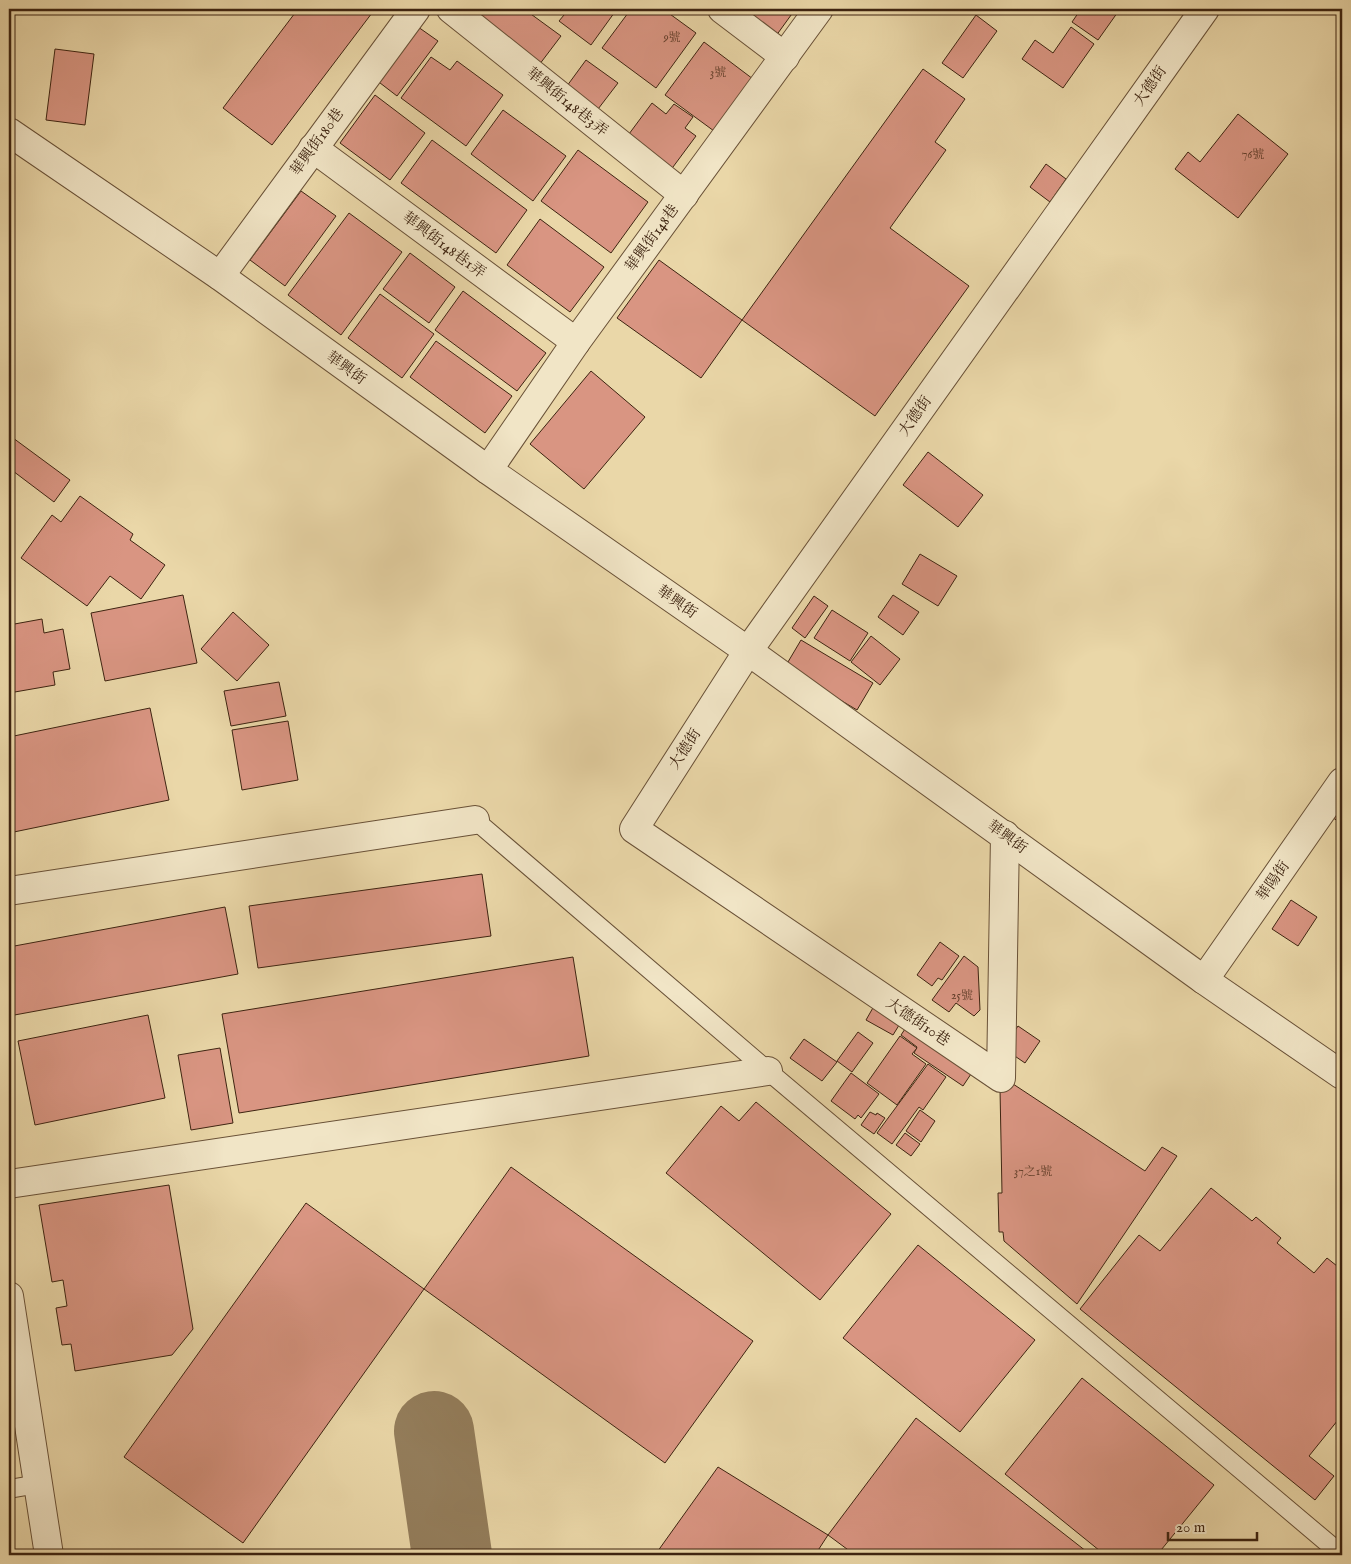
<svg xmlns="http://www.w3.org/2000/svg" width="1351" height="1564" font-family="'IM FELL English','Noto Serif TC',serif">
<style>
.lines{fill:none;stroke-linecap:round;stroke-linejoin:round}
.taxiway{stroke:#947e5c;stroke-width:80}
.building{fill:#d99582;stroke:#3e2411}
.service-casing{stroke:#695137;stroke-width:20}
.minor-casing{stroke:#695137;stroke-width:30}
.service{stroke:#f1e5c6;stroke-width:18}
.minor{stroke:#f1e5c6;stroke-width:28}
.labels{text-anchor:middle;dominant-baseline:central;stroke-width:5;stroke-linejoin:round;paint-order:stroke}
.number-label{font-size:12px;fill:#65402d}
.street-label{font-size:15px;fill:#3e2411;stroke:#f1e5c6}
</style>
<rect width="100%" height="100%" fill="#ead7a8"/>
<filter id="stains"><feTurbulence type="fractalNoise" baseFrequency=".004" numOctaves="4"/><feColorMatrix values="0 0 0 0 .2 0 0 0 0 .09 0 0 0 0 .02 0 0 0 .5 -.17"/></filter>
<radialGradient id="worn" r=".72"><stop offset=".6" stop-color="#630" stop-opacity="0"/><stop offset="1" stop-color="#630" stop-opacity=".3"/></radialGradient>
<g class="lines">
<path class="taxiway" d="M434 1431 452 1555"/>
</g>
<g class="building">
<path d="M298 9H375L272 145 223 108Z"/>
<path d="M482 9H524L561 36 536 69 472 21Z"/>
<path d="M569 9H617L591 45 559 21Z"/>
<path d="M631 9H663L696 33 656 88 602 48Z"/>
<path d="M755 9H790L794 11 773 40 747 20Z"/>
<path d="M1081 9H1120L1098 40 1072 22Z"/>
<path d="M976 15 997 31 963 78 942 63Z"/>
<path d="M411 22 438 41 397 96 371 76Z"/>
<path d="M1071 27 1094 44 1063 88 1022 59 1035 40 1053 53Z"/>
<path d="M704 42 753 79 714 131 665 95Z"/>
<path d="M55 49 94 54 85 125 46 120Z"/>
<path d="M431 57 450 70 457 61 503 95 466 146 401 98Z"/>
<path d="M586 60 618 83 595 113 564 90Z"/>
<path d="M923 69 965 99 935 142 946 150 890 228 969 286 875 416 742 320Z"/>
<path d="M375 95 425 133 390 180 340 143Z"/>
<path d="M652 103 666 114 674 104 693 117 685 128 696 136 670 171 626 138Z"/>
<path d="M503 110 566 156 533 201 471 154Z"/>
<path d="M1238 114 1288 154 1238 218 1175 169 1188 152 1200 162Z"/>
<path d="M432 140 527 210 496 253 401 183Z"/>
<path d="M578 150 648 202 611 253 541 201Z"/>
<path d="M1046 164 1066 179 1050 202 1030 187Z"/>
<path d="M301 191 336 216 285 286 250 260Z"/>
<path d="M349 213 402 252 341 335 288 295Z"/>
<path d="M540 219 604 267 570 312 507 265Z"/>
<path d="M410 253 455 287 429 323 383 289Z"/>
<path d="M659 260 742 320 701 378 617 318Z"/>
<path d="M463 291 546 353 517 391 435 330Z"/>
<path d="M380 294 434 334 402 378 348 338Z"/>
<path d="M436 341 512 396 485 433 410 377Z"/>
<path d="M591 371 645 417 584 489 530 444Z"/>
<path d="M9 435 70 480 54 502 9 468Z"/>
<path d="M928 452 983 495 958 527 903 485Z"/>
<path d="M80 496 133 534 130 540 165 565 141 599 110 576 87 606 21 558 52 515 61 522Z"/>
<path d="M920 554 957 576 938 606 902 584Z"/>
<path d="M183 595 197 663 105 681 91 613Z"/>
<path d="M893 595 919 612 903 635 878 617Z"/>
<path d="M814 596 828 606 805 638 792 628Z"/>
<path d="M832 610 868 633 850 661 814 638Z"/>
<path d="M233 612 269 645 237 681 201 649Z"/>
<path d="M42 619 44 633 63 629 70 669 53 672 55 685 9 693V625Z"/>
<path d="M871 636 900 659 880 685 851 662Z"/>
<path d="M801 640 873 683 857 710 785 667Z"/>
<path d="M279 682 286 716 231 726 224 691Z"/>
<path d="M150 708 169 800 9 833V737Z"/>
<path d="M288 721 298 780 242 790 232 730Z"/>
<path d="M1334 802 1342 807V824L1326 813Z"/>
<path d="M482 874 491 936 258 968 249 906Z"/>
<path d="M1291 900 1317 917 1298 946 1272 929Z"/>
<path d="M225 907 238 974 9 1016V947Z"/>
<path d="M940 942 959 956 942 980 938 978 932 986 917 975Z"/>
<path d="M964 956 978 967 980 1010 974 1016 956 1003 949 1012 932 1000Z"/>
<path d="M573 957 589 1056 239 1113 222 1014Z"/>
<path d="M874 1006 901 1022 893 1035 866 1020Z"/>
<path d="M148 1015 165 1098 35 1125 18 1041Z"/>
<path d="M907 1026 973 1071 963 1086 914 1053 917 1047 901 1035Z"/>
<path d="M1018 1026 1040 1041 1025 1063 1003 1048Z"/>
<path d="M858 1032 873 1043 852 1072 837 1061Z"/>
<path d="M900 1036 917 1048 912 1054 926 1064 897 1105 867 1083Z"/>
<path d="M804 1039 837 1062 822 1081 790 1058Z"/>
<path d="M220 1048 233 1123 191 1130 178 1055Z"/>
<path d="M928 1064 946 1077 923 1110 919 1107 892 1144 877 1133Z"/>
<path d="M851 1073 879 1094 861 1118 858 1115 855 1119 831 1101Z"/>
<path d="M1007 1080 1145 1171 1162 1147 1177 1156 1077 1304 1004 1241 1003 1232H999L998 1193H1002L1000 1089Z"/>
<path d="M756 1102 891 1214 820 1300 666 1173 721 1106 739 1121Z"/>
<path d="M920 1110 935 1121 921 1142 906 1131Z"/>
<path d="M870 1112 876 1115 877 1113 885 1118 874 1134 861 1125Z"/>
<path d="M905 1133 920 1144 911 1156 896 1145Z"/>
<path d="M511 1167 753 1341 665 1463 424 1289Z"/>
<path d="M169 1185 193 1329 172 1355 75 1371 71 1344 62 1345 56 1308 67 1306 63 1280 52 1282 39 1205Z"/>
<path d="M1211 1188 1252 1221 1256 1217 1281 1238 1277 1243 1314 1273 1327 1258 1342 1270V1415L1309 1456 1334 1476 1315 1500 1080 1309 1139 1235 1160 1251Z"/>
<path d="M306 1203 424 1289 243 1543 124 1457Z"/>
<path d="M918 1245 1035 1340 960 1432 843 1338Z"/>
<path d="M1082 1378 1214 1485 1157 1555H1105L1005 1474Z"/>
<path d="M916 1418 1091 1555H855L828 1535Z"/>
<path d="M718 1467 828 1535 815 1555H655Z"/>
</g>
<g class="lines">
<g class="service-casing">
<g id="service">
<path d="M475 820 768 1071 1342 1555"/>
<path d="M9 1489 38 1484"/>
</g>
</g>
<g class="minor-casing">
<g id="minor">
<path d="M451 9 684 195"/>
<path d="M722 9 785 57"/>
<path d="M9 132 220 276 488 470 748 651 1204 980 1342 1075"/>
<path d="M313 148 576 342"/>
<path d="M220 276 416 9"/>
<path d="M488 470 576 342 819 9"/>
<path d="M1005 835 1001 1078 634 829 748 651 1205 9"/>
<path d="M9 891 475 820"/>
<path d="M1204 980 1342 782"/>
<path d="M9 1184 768 1071"/>
<path d="M9 1296 49 1555"/>
</g>
</g>
<use href="#service" class="service"/>
<use href="#minor" class="minor"/>
</g>
<g class="labels">
<g class="number-label">
<text x="672" y="37">9號</text>
<text x="718" y="72">3號</text>
<text x="1253" y="154">76號</text>
<text x="962" y="995">25號</text>
<text x="1033" y="1171">37之1號</text>
</g>
<g class="street-label">
<text transform="translate(1150 86) rotate(-55)">大德街</text>
<text transform="translate(567 102) rotate(39)">華興街148巷3弄</text>
<text transform="translate(317 142) rotate(-54)">華興街180巷</text>
<text transform="translate(652 238) rotate(-54)">華興街148巷</text>
<text transform="translate(444 245) rotate(37)">華興街148巷1弄</text>
<text transform="translate(346 368) rotate(36)">華興街</text>
<text transform="translate(915 416) rotate(-55)">大德街</text>
<text transform="translate(677 602) rotate(35)">華興街</text>
<text transform="translate(685 749) rotate(-57)">大德街</text>
<text transform="translate(1007 837) rotate(36)">華興街</text>
<text transform="translate(1273 881) rotate(-55)">華陽街</text>
<text transform="translate(918 1022) rotate(34)">大德街10巷</text>
</g>
</g>
<rect width="1351" height="1564" fill="none" stroke="#ead7a8" stroke-width="30"/>
<rect x="10" y="10" width="1331" height="1544" fill="none" stroke="#3e2411" stroke-width="2.5"/>
<rect x="15" y="15" width="1321" height="1534" fill="none" stroke="#3e2411"/>
<path d="M1168 1532v8h89v-8" fill="none" stroke="#3e2411" stroke-width="2.5"/>
<text x="1176" y="1532" font-size="15" fill="#3e2411" stroke="#f1e5c6" stroke-width="4" paint-order="stroke">20 m</text>
<rect width="100%" height="100%" filter="url(#stains)"/>
<rect width="100%" height="100%" fill="url(#worn)"/>
</svg>
